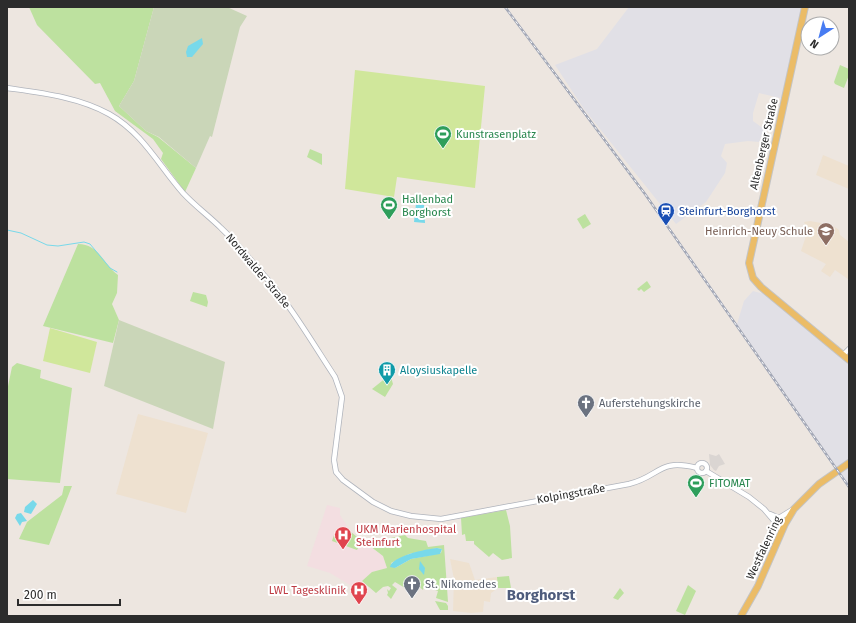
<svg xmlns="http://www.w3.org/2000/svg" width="856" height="623" font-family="'Fira Sans',sans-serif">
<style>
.industrial{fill:#e1e0e6}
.education{fill:#eee1d0}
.medical{fill:#f3dee1}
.green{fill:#bde19f;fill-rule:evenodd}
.cemetery{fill:#cad6b8}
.pitch{fill:#d0e79b}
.plaza{fill:#dad5d2}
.water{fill:#78d9ea}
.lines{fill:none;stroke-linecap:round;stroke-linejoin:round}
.stream{stroke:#78d9ea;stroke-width:1}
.minor-casing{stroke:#b0b4bc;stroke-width:6}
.major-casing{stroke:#c4c4c4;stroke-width:8}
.minor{stroke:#fff;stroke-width:4.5}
.major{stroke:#ebbc67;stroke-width:6}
.rail-casing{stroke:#a2a7b6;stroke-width:2.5}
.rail{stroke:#fff;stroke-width:1;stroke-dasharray:3;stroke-linecap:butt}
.labels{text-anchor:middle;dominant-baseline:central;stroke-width:4;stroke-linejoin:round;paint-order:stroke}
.leisure-label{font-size:11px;fill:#27864d;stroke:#fff;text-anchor:start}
.street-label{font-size:11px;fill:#2c2c2c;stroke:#fff}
.transit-label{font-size:11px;fill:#164399;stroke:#fff;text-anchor:start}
.education-label{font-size:11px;fill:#785e54;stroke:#fff;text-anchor:end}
.culture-label{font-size:11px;fill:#0d838f;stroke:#fff;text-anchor:start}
.worship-label{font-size:11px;fill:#5b616d;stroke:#fff;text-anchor:start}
.health-label{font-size:11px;fill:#be3a42;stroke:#fff;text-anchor:start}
.district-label{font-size:15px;font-weight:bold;fill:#4e5c7c;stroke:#fff}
</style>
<rect width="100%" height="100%" fill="#ede6e0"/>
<g class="industrial">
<path d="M629 7H803L784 99 759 93 753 113V121L764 129 759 142 748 141 725 144 721 156 727 163 725 173 706 202 676 224 584 109 555 65 597 49Z"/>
<path d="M753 291 764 294 849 363V485L737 324 744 301Z"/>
</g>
<g class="education">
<path d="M823 155 849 166V189L816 175Z"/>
<path d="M810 221 832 225 839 230 840 235 849 242 848 279 835 270 830 277 821 271 826 264 801 251 806 236 807 229 804 222Z"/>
<path d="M138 414 208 433 186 513 116 494Z"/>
<path d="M450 559 469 563 475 580 497 577 498 588 491 593 490 602 484 601 483 612 471 613 453 611 454 579Z"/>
</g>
<path class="medical" d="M327 505 340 508V515L349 529 362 541 383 556 387 568 372 572 355 588 330 573 307 566Z"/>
<g class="green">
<path d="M29 7H154L134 81 119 106 146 131 158 137 196 168 185 192 161 159 163 153 153 139 115 111 100 83 95 84 37 25Z"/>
<path d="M840 65 849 69V75L844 88 835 84 834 82Z"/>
<path d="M310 149 322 154V165L307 157Z"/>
<path d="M585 214 591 224 583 229 577 219Z"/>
<path d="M78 244C99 244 103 264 118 275L117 293 112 304 119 320 113 343 43 326Z"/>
<path d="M647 281 651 287 644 292 641 289 639 291 637 289Z"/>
<path d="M193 292 206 295 208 302 207 307 190 301Z"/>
<path d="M17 363 41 370 40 378 72 388 60 483 7 479V391L12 367Z"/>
<path d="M387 377H391L393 384 385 397 372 389Z"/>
<path d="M64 486H72L49 545 19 539 27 522 62 495Z"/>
<path d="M506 510 510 526 512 558 502 560 493 553 489 557 474 544V541H466L465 534 462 535 461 518Z"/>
<path d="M345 527 362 541 357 550 332 541 334 535 342 538Z"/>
<path d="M405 535 408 538 426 541 428 547 444 545 448 602 436 598 438 591 424 586 423 590 415 583 410 591 395 582 392 585 397 589 391 599 387 595 388 593 387 589 389 591 391 588 388 586 383 587 376 593 362 581 372 572 387 568 383 556 370 546 372 542ZM437 548 442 549 441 553 411 559 395 568 391 563 409 554Z"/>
<path d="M509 576 511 588H498L497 577Z"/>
<path d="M688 585 696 591 685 615 676 611Z"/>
<path d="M620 588 624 593 618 600 613 598Z"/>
<path d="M435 601 446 603 448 606V610H440Z"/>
</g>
<g class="cemetery">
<path d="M154 7H227L247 16 240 27 212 137 210 136 196 168 159 137 146 131 119 106 134 81Z"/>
<path d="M119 320 225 362 213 429 104 386Z"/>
</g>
<g class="pitch">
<path d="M355 70 485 86 475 188 397 177 394 197 345 189Z"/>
<path d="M50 328 97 342 90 373 43 361Z"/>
</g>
<path class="plaza" d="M709 454 716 456 719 454 725 464 719 466 716 471 714 470 710 465Z"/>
<g class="water">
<path d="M202 38 203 44 192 57H187L186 52 188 46Z"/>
<path d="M416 204 424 205 425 223 414 222Z"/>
<path d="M33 500 37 504 31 514 24 512 25 507Z"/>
<path d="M21 513 27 521 22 522 20 526 15 518 17 514Z"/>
<path d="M437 548 442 549 440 554 411 559 395 568 390 567C392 556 426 549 437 548Z"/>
<path d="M420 561 425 568 424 575 419 569Z"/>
</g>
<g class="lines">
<path class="stream" d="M7 230 21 233 47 245 58 246 84 242 90 244 110 268 117 272"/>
<g class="minor-casing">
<g id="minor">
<path d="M7 88C42 93 78 97 109 114 143 133 159 166 183 193 195 206 209 216 221 228 236 242 249 258 262 273 290 304 312 342 335 377L342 397 334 460 336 472 343 480 373 502 391 511 411 516 441 519 629 484C661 476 658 458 697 468"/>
<path d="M843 355 849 349"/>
<circle cx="702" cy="468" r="5"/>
<path d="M706 471 749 497 764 509 782 530"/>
<path d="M770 514 779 518 792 510"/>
</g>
</g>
<g class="major-casing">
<g id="major">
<path d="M805 7 749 263 753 278 761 287 849 360"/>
<path d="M741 616 758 586 785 524 794 509 819 484 849 463"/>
</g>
</g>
<use href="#minor" class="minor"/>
<use href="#major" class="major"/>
<g class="rail-casing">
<path id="rail" d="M505 7 645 194 849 487"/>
</g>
<use href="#rail" class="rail"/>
</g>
<defs>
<g id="stadium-pin" transform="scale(0.9)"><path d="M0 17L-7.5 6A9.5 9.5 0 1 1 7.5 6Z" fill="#2e9e5b" stroke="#fff"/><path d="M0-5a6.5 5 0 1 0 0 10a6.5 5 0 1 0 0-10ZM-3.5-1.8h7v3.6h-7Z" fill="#fff"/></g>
<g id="station-pin" transform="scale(0.9)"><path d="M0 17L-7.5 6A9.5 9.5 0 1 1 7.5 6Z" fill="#1a4fb4" stroke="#fff"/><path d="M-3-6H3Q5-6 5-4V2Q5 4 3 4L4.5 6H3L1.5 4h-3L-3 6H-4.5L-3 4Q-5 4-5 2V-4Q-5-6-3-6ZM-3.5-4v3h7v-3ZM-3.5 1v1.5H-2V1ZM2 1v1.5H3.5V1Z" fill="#fff"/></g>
<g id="school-pin" transform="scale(0.9)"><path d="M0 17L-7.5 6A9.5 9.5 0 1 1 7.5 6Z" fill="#8d6e63" stroke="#fff"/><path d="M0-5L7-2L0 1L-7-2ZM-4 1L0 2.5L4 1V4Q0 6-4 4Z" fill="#fff"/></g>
<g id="building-pin" transform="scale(0.9)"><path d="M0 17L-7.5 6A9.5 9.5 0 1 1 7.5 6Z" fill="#0f9aa8" stroke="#fff"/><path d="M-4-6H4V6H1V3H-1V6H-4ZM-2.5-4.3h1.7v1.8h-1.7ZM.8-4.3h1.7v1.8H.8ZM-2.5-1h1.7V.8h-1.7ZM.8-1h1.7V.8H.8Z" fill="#fff"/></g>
<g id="church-pin" transform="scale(0.9)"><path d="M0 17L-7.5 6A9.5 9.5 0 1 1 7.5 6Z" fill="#6b7280" stroke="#fff"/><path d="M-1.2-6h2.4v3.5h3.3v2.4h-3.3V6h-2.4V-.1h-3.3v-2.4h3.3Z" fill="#fff"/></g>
<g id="hospital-pin" transform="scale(0.9)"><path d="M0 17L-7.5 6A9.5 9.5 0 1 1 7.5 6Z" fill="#e0444e" stroke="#fff"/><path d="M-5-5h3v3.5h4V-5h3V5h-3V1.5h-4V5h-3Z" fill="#fff"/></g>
</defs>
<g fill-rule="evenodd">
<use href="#stadium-pin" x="443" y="134"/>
<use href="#stadium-pin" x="389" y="205"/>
<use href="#station-pin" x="666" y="211"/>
<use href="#school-pin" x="826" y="231"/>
<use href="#building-pin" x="387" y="370"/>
<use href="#church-pin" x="586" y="403"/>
<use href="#stadium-pin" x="696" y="483"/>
<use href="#hospital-pin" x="343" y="535"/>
<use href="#church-pin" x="412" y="584"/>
<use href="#hospital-pin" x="359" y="590"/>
</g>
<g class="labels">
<g class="leisure-label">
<text x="456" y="134">Kunstrasenplatz</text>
<text x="402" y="199">Hallenbad<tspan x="402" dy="13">Borghorst</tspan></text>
<text x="709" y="483">FITOMAT</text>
</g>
<g class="street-label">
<text transform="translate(764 144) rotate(-77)">Altenberger Straße</text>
<text transform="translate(258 271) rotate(50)">Nordwalder Straße</text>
<text transform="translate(571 494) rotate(-10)">Kolpingstraße</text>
<text transform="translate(764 548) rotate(-65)">Westfalenring</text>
</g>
<g class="transit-label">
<text x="679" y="211">Steinfurt-Borghorst</text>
</g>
<g class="education-label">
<text x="813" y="231">Heinrich-Neuy Schule</text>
</g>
<g class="culture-label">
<text x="400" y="370">Aloysiuskapelle</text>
</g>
<g class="worship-label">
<text x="599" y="403">Auferstehungskirche</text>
<text x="425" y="584">St. Nikomedes</text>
</g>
<g class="health-label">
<text x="356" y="529">UKM Marienhospital<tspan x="356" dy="13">Steinfurt</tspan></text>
<text x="346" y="590" text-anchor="end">LWL Tagesklinik</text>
</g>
<g class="district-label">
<text x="541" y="595">Borghorst</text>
</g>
</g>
<rect width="856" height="623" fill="none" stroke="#2c2c2c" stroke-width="16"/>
<g transform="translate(820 36) rotate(216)"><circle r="19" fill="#ffffff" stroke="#ababab"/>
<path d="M0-3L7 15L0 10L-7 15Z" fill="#487cf2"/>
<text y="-6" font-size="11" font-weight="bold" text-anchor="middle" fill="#2c2c2c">N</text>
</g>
<path d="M18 599v6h102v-6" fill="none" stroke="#2c2c2c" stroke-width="2"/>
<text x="24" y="599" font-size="12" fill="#2c2c2c" stroke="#ffffff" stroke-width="3" paint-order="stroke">200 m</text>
</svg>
